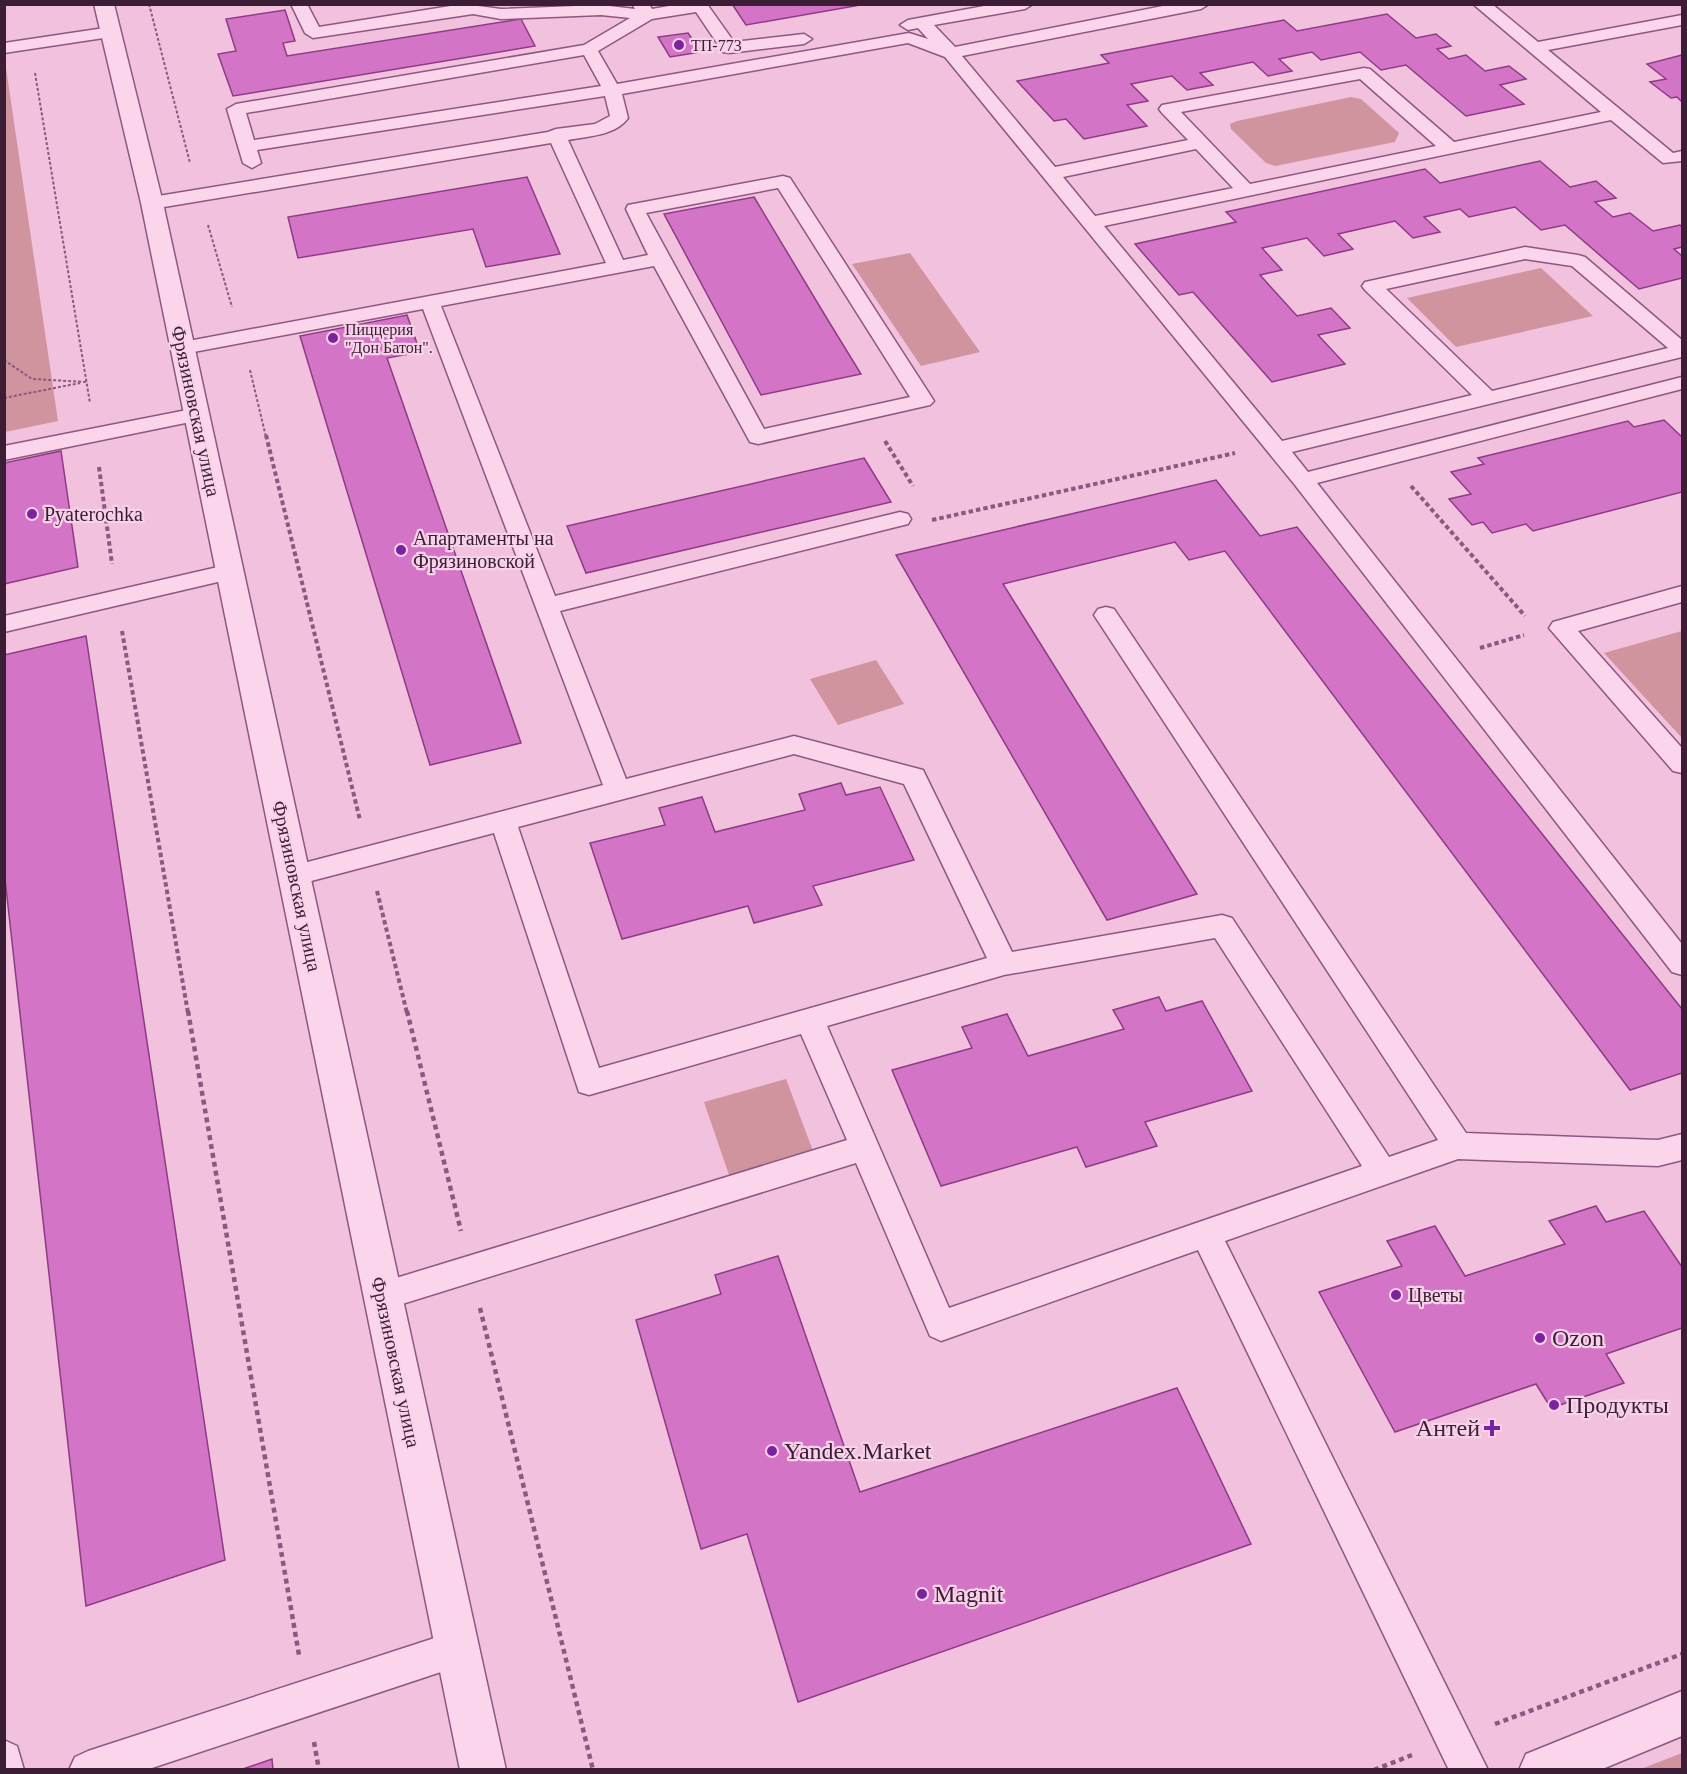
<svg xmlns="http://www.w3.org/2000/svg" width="1687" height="1774" font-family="'Times New Roman',serif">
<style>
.green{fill:#d0949f}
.building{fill:#d374c7;stroke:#8e3b85;stroke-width:1.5}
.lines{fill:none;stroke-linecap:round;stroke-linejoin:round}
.lane-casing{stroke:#8d5780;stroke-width:3}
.street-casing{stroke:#8d5780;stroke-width:3}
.path-far2{stroke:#8d5780;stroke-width:2;stroke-dasharray:3 2;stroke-linecap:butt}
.path-far1{stroke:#8d5780;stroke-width:4;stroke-dasharray:4.5 3;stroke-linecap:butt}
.path{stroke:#8d5780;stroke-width:4.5;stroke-dasharray:5 4;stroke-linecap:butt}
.lane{fill:#fbd5ec;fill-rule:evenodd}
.street{fill:#fbd5ec;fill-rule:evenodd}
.poi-dot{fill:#7a22a0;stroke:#f8d2e8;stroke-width:2}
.labels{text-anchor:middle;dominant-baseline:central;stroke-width:4.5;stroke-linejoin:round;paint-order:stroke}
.far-poi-label{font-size:16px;fill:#3b1d35;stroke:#f8d2e8;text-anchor:start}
.street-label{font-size:20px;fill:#3b1d35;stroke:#f8d2e8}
.poi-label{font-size:20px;fill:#3b1d35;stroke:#f8d2e8;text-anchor:start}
.near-poi-label{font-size:24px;fill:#3b1d35;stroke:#f8d2e8;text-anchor:start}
</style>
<rect width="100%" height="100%" fill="#f1c1de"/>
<g class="green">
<path d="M5 61 58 421 5 432 4 61Z"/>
<path d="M1351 97 1361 99 1399 133 1395 142 1275 166 1266 163 1231 129 1230 124 1237 121Z"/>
<path d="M910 253 980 352 921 366 852 264Z"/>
<path d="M1541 268 1593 316 1456 347 1407 298Z"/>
<path d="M1682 631V738L1604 653Z"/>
<path d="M876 660 904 704 838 725 810 679Z"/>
<path d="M786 1079 813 1151 729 1175 704 1102Z"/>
<path d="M1682 1753V1769H1641Z"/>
</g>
<g class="building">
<path d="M732 4H866L746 25Z"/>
<path d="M285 10 295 41 283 43 287 56 521 19 535 46 233 96 218 54 236 51 226 19Z"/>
<path d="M1387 14 1416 38 1436 34 1451 46 1437 49 1449 59 1466 55 1485 71 1509 66 1526 79 1500 85 1524 104 1466 116 1406 65 1381 70 1360 52 1321 60 1312 52 1279 59 1292 71 1268 76 1253 62 1200 73 1213 85 1187 90 1172 76 1131 84 1148 101 1127 105 1147 126 1084 139 1066 119 1054 121 1017 81 1109 63 1101 55 1284 20 1297 31Z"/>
<path d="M688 33 701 52 670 57 658 37Z"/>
<path d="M1682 55V102L1677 97 1671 98 1650 82 1666 79 1647 64Z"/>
<path d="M1540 161 1570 187 1596 181 1616 198 1595 202 1613 217 1630 213 1653 231 1680 225 1682 227V247L1674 249 1682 256V278L1639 289 1565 225 1541 230 1515 207 1469 217 1460 209 1424 217 1440 232 1413 238 1395 221 1338 234 1353 249 1324 256 1307 238 1262 248 1282 270 1260 275 1297 316 1331 308 1350 328 1318 335 1345 364 1272 382 1193 292 1179 295 1135 244 1236 222 1226 212 1425 169 1440 183Z"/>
<path d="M527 177 560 254 486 267 473 229 298 258 288 217Z"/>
<path d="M754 197 826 317 861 374 761 395 664 214Z"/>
<path d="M407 315 420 352 387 358 521 743 430 765 300 336Z"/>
<path d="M1664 420 1682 437V492L1533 531 1526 524 1492 533 1483 522 1472 525 1449 499 1471 494 1451 472 1484 464 1478 458 1628 421 1634 427Z"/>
<path d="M61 451 78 567 4 584V463Z"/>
<path d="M864 458 891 502 586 573 567 526Z"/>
<path d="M1216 480 1260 536 1297 527 1682 1009V1073L1630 1090 1225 551 1189 560 1175 542 1003 584 1197 894 1107 920 896 555Z"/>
<path d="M86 636 225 1560 86 1606 4 870V655Z"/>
<path d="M841 783 846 795 880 787 914 860 813 886 822 905 754 923 748 906 622 939 590 843 665 825 659 808 702 797 715 832 805 810 799 794Z"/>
<path d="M1159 997 1166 1011 1202 1001 1252 1091 1145 1122 1157 1146 1086 1167 1077 1147 941 1186 892 1070 972 1048 962 1027 1007 1014 1028 1056 1124 1029 1113 1010Z"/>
<path d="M1596 1206 1606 1222 1644 1211 1682 1267V1328L1606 1354 1624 1383 1551 1408 1536 1384 1395 1432 1319 1292 1402 1266 1387 1241 1435 1226 1465 1276 1565 1244 1549 1221Z"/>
<path d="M778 1256 860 1492 1177 1388 1251 1544 798 1702 747 1534 701 1549 636 1320 721 1294 715 1275Z"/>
<path d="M272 1759 273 1770H240Z"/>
</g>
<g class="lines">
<g class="lane-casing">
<g id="lane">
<path d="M291 4H307L319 27 463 4 501 9 601 5 635 9 632 4H649L652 9 680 4H707L734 42 804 34 812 39 804 44 729 53 723 52 696 12 652 19 598 51 617 84 909 33 928 39 918 28 908 30 900 25 908 20 995 4H1033L1025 9 934 25 955 47 1173 4H1209L1201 9 962 56 1055 167 1188 140 1162 113 1159 109 1162 105 1364 68 1370 69 1454 142 1601 112 1473 4H1492L1538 42 1682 15V25L1548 50 1673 153 1682 151V161L1663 163 1611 120 1104 226 1282 441 1472 395 1365 290 1362 286 1365 282 1525 247 1578 255 1585 257 1682 340V357L1292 452 1308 472 1682 377V389L1317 483 1682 944V975L1672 972 1295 485 945 57 908 43 622 94 628 118C615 136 588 136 568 140L623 260 648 255 626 209 628 205 783 176 790 178 934 401 930 405 758 444 750 442 654 266 441 306 555 596 900 512 908 514 911 519 908 524 560 611 626 779 794 736 923 770 1012 952 1222 915 1232 918 1389 1157 1438 1140 1094 615 1098 609 1106 607 1114 609 1466 1133 1658 1140 1682 1134V1160L1658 1166 1458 1159 1225 1241 1488 1770H1449L1198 1250 941 1341 930 1336 856 1163 383 1310 372 1306 367 1296 372 1286 383 1282 847 1140 801 1034 589 1095 579 1092 494 833 296 885 287 882 283 875 287 868 296 865 603 785 423 309 183 354 176 352 173 348 176 344 183 342 606 263 551 143 152 209 143 203 152 197 548 132 556 129 595 124 610 116 605 96 257 150 261 163 252 168 243 163 227 109 236 104 584 45 630 18 601 15 501 19 473 14 313 38 305 33ZM584 55 601 86 254 140 246 113ZM1360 79 1436 146 1250 184 1181 112ZM1196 149 1233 188 1095 216 1063 177ZM778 188 910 397 764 429 646 213ZM1525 259 1572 266 1668 348 1492 391 1386 289ZM794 754 904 784 987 958 599 1068 518 827ZM1215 938 1362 1166 949 1308 827 1026 1004 975Z"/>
<path d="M111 27 119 32 117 36 4 53V43Z"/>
<path d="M197 408 205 409 208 414 205 419 4 460V446Z"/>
<path d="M231 564 239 567 243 572 239 577 4 632V616Z"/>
<path d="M1682 586V602L1578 631 1682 748V773L1673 771 1549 628 1553 622Z"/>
<path d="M456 1631 469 1636 474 1649 469 1662 456 1667 146 1770H69L75 1757 88 1751Z"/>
<path d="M4 1740 17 1746 24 1770H4Z"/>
</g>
</g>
<g class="street-casing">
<g id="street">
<path d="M94 4H114L163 203 506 1770H460L141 203Z"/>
<path d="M1682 1691V1736L1600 1770H1519L1526 1754Z"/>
</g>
</g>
<g class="path-far2">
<path d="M149 4 190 163"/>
<path d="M35 73 90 403"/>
<path d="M208 225 232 307"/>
<path d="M4 360 32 379 86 382"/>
<path d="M250 370 266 437"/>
<path d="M4 398 80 383"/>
</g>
<g class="path-far1">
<path d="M266 435 360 820"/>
<path d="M885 441 913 486"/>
<path d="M99 467 112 564"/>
<path d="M1411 486 1525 616"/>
<path d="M932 520 1235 453"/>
<path d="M122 631 188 1013"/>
<path d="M1480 648 1524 635"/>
<path d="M377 891 407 1013"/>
</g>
<g class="path">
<path d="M188 1011 299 1655"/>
<path d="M407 1011 461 1231"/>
<path d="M480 1308 593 1770"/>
<path d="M1495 1724 1682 1654"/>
<path d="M314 1742 319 1770"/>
<path d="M1374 1770 1412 1755"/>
</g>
<use href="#lane" class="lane"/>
<use href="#street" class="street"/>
</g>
<g class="poi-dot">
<circle cx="679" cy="45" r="6"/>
<circle cx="333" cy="338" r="6"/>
<circle cx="32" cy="514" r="6"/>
<circle cx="401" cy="550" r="6"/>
<circle cx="1396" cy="1295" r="6"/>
<circle cx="1540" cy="1338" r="6"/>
<circle cx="1554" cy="1405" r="6"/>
<path d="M1489 1419h6v6h6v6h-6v6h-6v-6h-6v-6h6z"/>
<circle cx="772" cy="1451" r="6"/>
<circle cx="922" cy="1594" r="6"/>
</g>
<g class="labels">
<g class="far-poi-label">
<text x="691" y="45">ТП-773</text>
<text x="345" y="329">Пиццерия<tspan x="345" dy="18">"Дон Батон".</tspan></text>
</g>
<g class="street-label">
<text transform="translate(196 411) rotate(78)">Фрязиновская улица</text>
<text transform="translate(297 886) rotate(78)">Фрязиновская улица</text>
<text transform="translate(396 1362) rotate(78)">Фрязиновская улица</text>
</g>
<g class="poi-label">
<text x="44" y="514">Pyaterochka</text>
<text x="413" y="538">Апартаменты на<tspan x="413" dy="23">Фрязиновской</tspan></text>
<text x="1408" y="1295">Цветы</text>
</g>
<g class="near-poi-label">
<text x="1552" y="1338">Ozon</text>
<text x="1566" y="1405">Продукты</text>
<text x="1480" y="1428" text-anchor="end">Антей</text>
<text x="784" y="1451">Yandex.Market</text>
<text x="934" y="1594">Magnit</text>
</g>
</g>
<rect width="1687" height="1774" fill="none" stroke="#3b1d35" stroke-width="12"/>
</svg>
